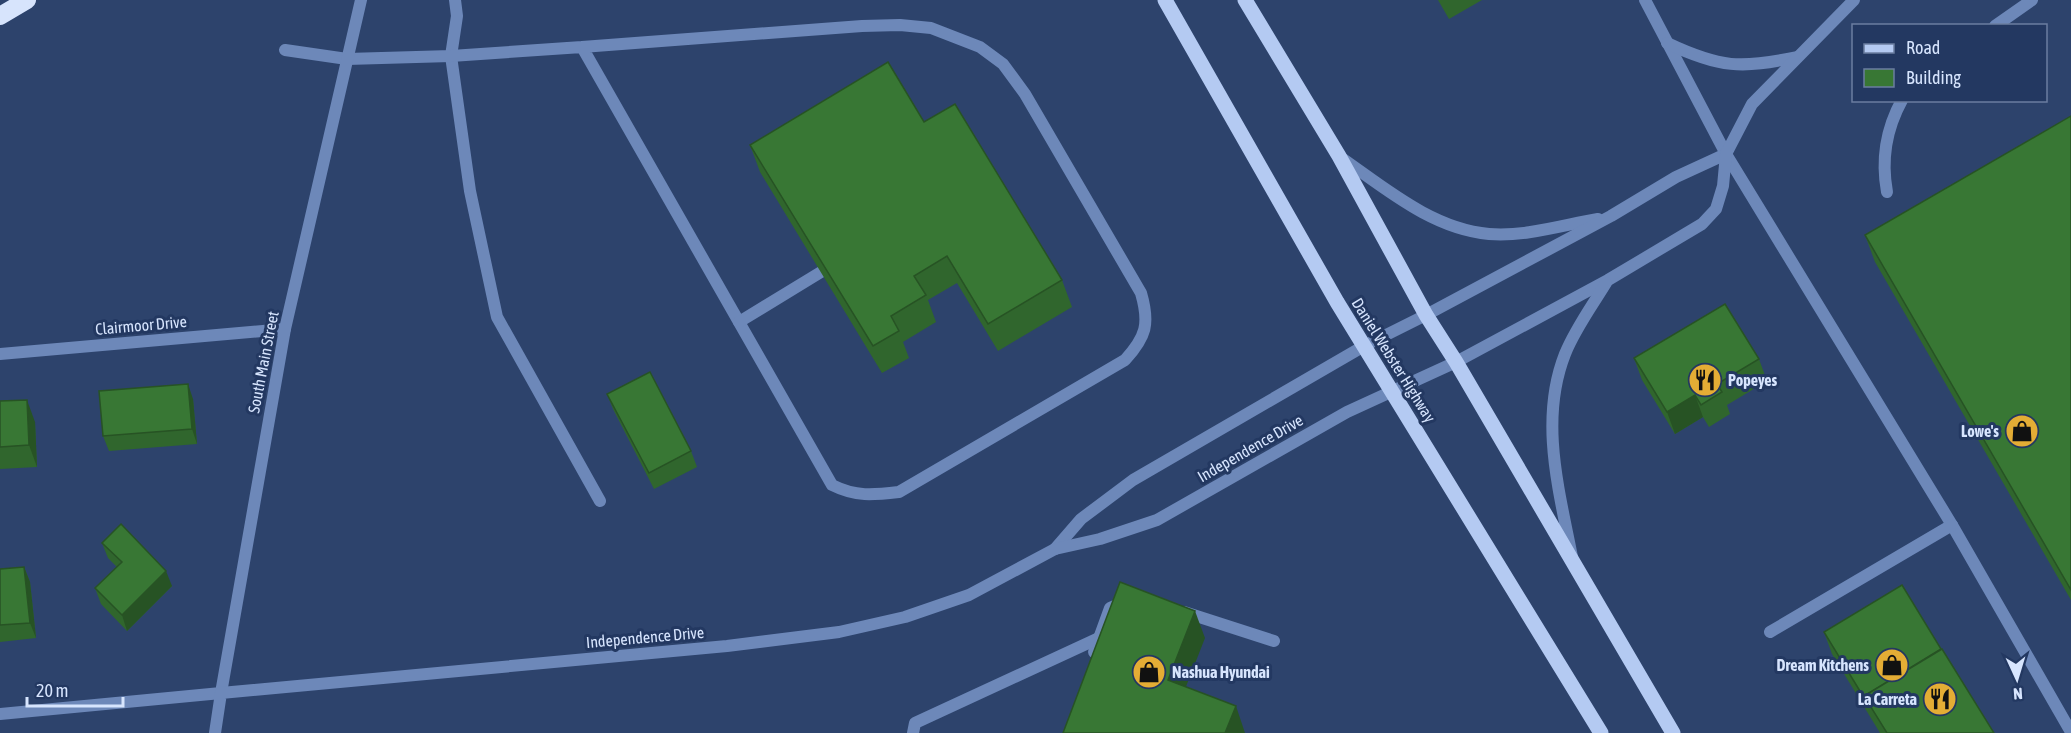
<svg xmlns="http://www.w3.org/2000/svg" width="2071" height="733" font-family="'Asap Condensed',sans-serif">
<style>
.lines{fill:none;stroke-linecap:round;stroke-linejoin:round}
.service{stroke:#6d88b9;stroke-width:12}
.minor{stroke:#6d88b9;stroke-width:12}
.tertiary{stroke:#6d88b9;stroke-width:12}
.primary{stroke:#b4caf2;stroke-width:15}
.motorway{stroke:#d7e4fc;stroke-width:18}
.wall{fill:#30662d}
.shaded-wall{fill:#275324}
.building{fill:#387734;stroke:#275324;stroke-width:1.5}
.labels{text-anchor:middle;dominant-baseline:central;stroke-width:6;stroke-linejoin:round;paint-order:stroke}
.street-label{font-size:16px;fill:#d7e5fe;stroke:#233861}
.poi-label{font-size:16px;font-weight:bold;fill:#d7e5fe;stroke:#233861;text-anchor:end}
</style>
<rect width="100%" height="100%" fill="#2d436c"/>
<g class="lines">
<g class="service">
<path d="M455 0 457 16 451 56 470 191 497 317 600 501"/>
<path d="M1645 0 1726 154 1952 525 2071 732"/>
<path d="M1995 26 2032 0"/>
<path d="M1667 43C1720 68 1741 69 1797 57"/>
<path d="M285 50 347 59 451 56 582 47 832 485C856 497 873 495 899 492L1125 360C1146 337 1150 324 1141 293L1025 94 1003 64 980 47 931 28 900 25 862 26 582 47"/>
<path d="M1340 157C1385 188 1432 229 1489 234 1525 237 1563 225 1598 219"/>
<path d="M1887 192C1881 159 1886 129 1902 100"/>
<path d="M1426 315 1611 216 1676 177 1726 154"/>
<path d="M739 322 821 272"/>
<path d="M1456 362 1608 280 1702 224 1716 209 1723 186 1726 154 1752 104 1854 0"/>
<path d="M1572 557C1559 490 1539 420 1565 354 1575 329 1592 306 1606 283"/>
<path d="M1184 612 1274 641"/>
<path d="M1770 632 1952 525"/>
<path d="M1094 652 1110 608 1126 601"/>
<path d="M913 733 915 723 1099 638"/>
</g>
<g class="minor">
<path d="M0 354 285 329"/>
<path d="M0 714 221 693 285 329 361 0"/>
</g>
<g class="tertiary">
<path d="M1055 549 1081 519 1133 480 1364 346 1426 315"/>
<path d="M215 733 221 693 727 646 839 632 905 617 969 595 1055 549 1100 539 1157 520 1347 412 1456 362"/>
</g>
<g class="primary">
<path d="M1165 0 1337 302 1601 733"/>
<path d="M1245 0 1339 156 1426 315 1456 362 1673 733"/>
</g>
<path class="motorway" d="M0 16 27 0"/>
</g>
<g class="wall">
<path d="M1438 0H1482L1449 19Z"/>
<path d="M2071 116V600L1875 262 1865 235Z"/>
<path d="M924 122 1062 280 1072 307 998 351 957 283 928 300 936 322 903 342 909 358 882 373 760 172 750 145Z"/>
<path d="M1634 358 1759 359 1767 381 1727 405 1730 414 1709 427 1703 417 1675 434 1642 380Z"/>
<path d="M607 394 691 451 697 467 654 489 613 409Z"/>
<path d="M193 399 197 444 109 451 103 436Z"/>
<path d="M0 401 35 422 37 467 0 469Z"/>
<path d="M102 543 172 586 127 631 101 604 95 588 117 567 108 558Z"/>
<path d="M24 567 30 582 36 638 0 642V569Z"/>
<path d="M1824 632 1941 649 1994 733H1880L1832 654Z"/>
</g>
<g class="shaded-wall">
<path d="M188 384 193 399 197 444 192 429Z"/>
<path d="M1695 395 1703 417 1675 434 1667 412Z"/>
<path d="M27 400 35 422 37 467 29 445Z"/>
<path d="M24 567 30 582 36 638 30 623Z"/>
<path d="M166 571 172 586 127 631 122 615Z"/>
<path d="M1195 611 1205 638 1178 707 1168 680Z"/>
<path d="M1236 706 1245 733H1225Z"/>
</g>
<g class="building">
<path d="M888 62 924 122 955 104 1062 280 988 324 947 256 914 276 926 295 891 316 899 331 873 346 750 145Z"/>
<path d="M2071 116V590L1865 235Z"/>
<path d="M1725 304 1759 359 1717 384 1722 392 1701 405 1695 395 1667 412 1634 358Z"/>
<path d="M650 372 691 451 649 473 607 394Z"/>
<path d="M188 384 192 429 103 436 99 391Z"/>
<path d="M27 400 29 445 0 447V401Z"/>
<path d="M121 524 166 571 122 615 95 588 122 562 102 543Z"/>
<path d="M24 567 30 623 0 625V569Z"/>
<path d="M1120 582 1195 611 1168 680 1236 706 1225 733H1063Z"/>
<path d="M1902 585 1941 649 1864 696 1866 701 1824 632Z"/>
<path d="M1942 649 1994 733H1887L1864 696Z"/>
</g>
<defs>
<g id="restaurant-disc" transform="scale(1.725)"><circle r="9.5" fill="#e4ad35" stroke="#233861"/><path d="M-5-6h1v4h1v-4h1v4h1v-4h1v5L-1.5 .5V6h-2V.5L-5-1ZM5-6V6H3V1.5H1.5Q1.5-4 5-6Z" fill="#111"/></g>
<g id="shop-disc" transform="scale(1.725)"><circle r="9.5" fill="#e4ad35" stroke="#233861"/><path d="M-5-2.5h2.3a2.7 3.5 0 0 1 5.4 0H5L5.5 6h-11ZM-1.5-2.5h3a1.5 2.3 0 0 0-3 0Z" fill="#111"/></g>
</defs>
<g fill-rule="evenodd">
<use href="#restaurant-disc" x="1705" y="380"/>
<use href="#shop-disc" x="2022" y="431"/>
<use href="#shop-disc" x="1892" y="665"/>
<use href="#shop-disc" x="1149" y="672"/>
<use href="#restaurant-disc" x="1940" y="699"/>
</g>
<g class="labels">
<g class="street-label">
<text transform="translate(141 325) rotate(-5)">Clairmoor Drive</text>
<text transform="translate(1394 360) rotate(58)">Daniel Webster Highway</text>
<text transform="translate(263 362) rotate(-79)">South Main Street</text>
<text transform="translate(1250 448) rotate(-30)">Independence Drive</text>
<text transform="translate(645 637) rotate(-5)">Independence Drive</text>
</g>
<g class="poi-label">
<text x="1728" y="380" text-anchor="start">Popeyes</text>
<text x="1999" y="431">Lowe's</text>
<text x="1869" y="665">Dream Kitchens</text>
<text x="1172" y="672" text-anchor="start">Nashua Hyundai</text>
<text x="1917" y="699">La Carreta</text>
</g>
</g>
<rect x="1852" y="24" width="195" height="78" fill="#233861" stroke="#6b7da0" stroke-width="1.5"/>
<rect x="1864" y="44" width="30" height="9" fill="#b4caf2" stroke="#6b7da0" stroke-width="1.5"/>
<text x="1906" y="54" font-size="18" fill="#d7e5fe">Road</text>
<rect x="1864" y="69" width="30" height="18" fill="#387734" stroke="#6b7da0" stroke-width="1.5"/>
<text x="1906" y="84" font-size="18" fill="#d7e5fe">Building</text>
<g transform="translate(2017 679) rotate(176)" stroke="#233861" stroke-width="4.5" paint-order="stroke">
<path d="M0-4.5L10 22L0 15L-10 22Z" fill="#d7e5fe"/>
<text y="-9" font-size="16" font-weight="bold" text-anchor="middle" fill="#d7e5fe">N</text>
</g>
<path d="M27 697v9h96v-9" fill="none" stroke="#d7e5fe" stroke-width="3"/>
<text x="36" y="697" font-size="18" fill="#d7e5fe" stroke="#233861" stroke-width="4.5" paint-order="stroke">20 m</text>
</svg>
